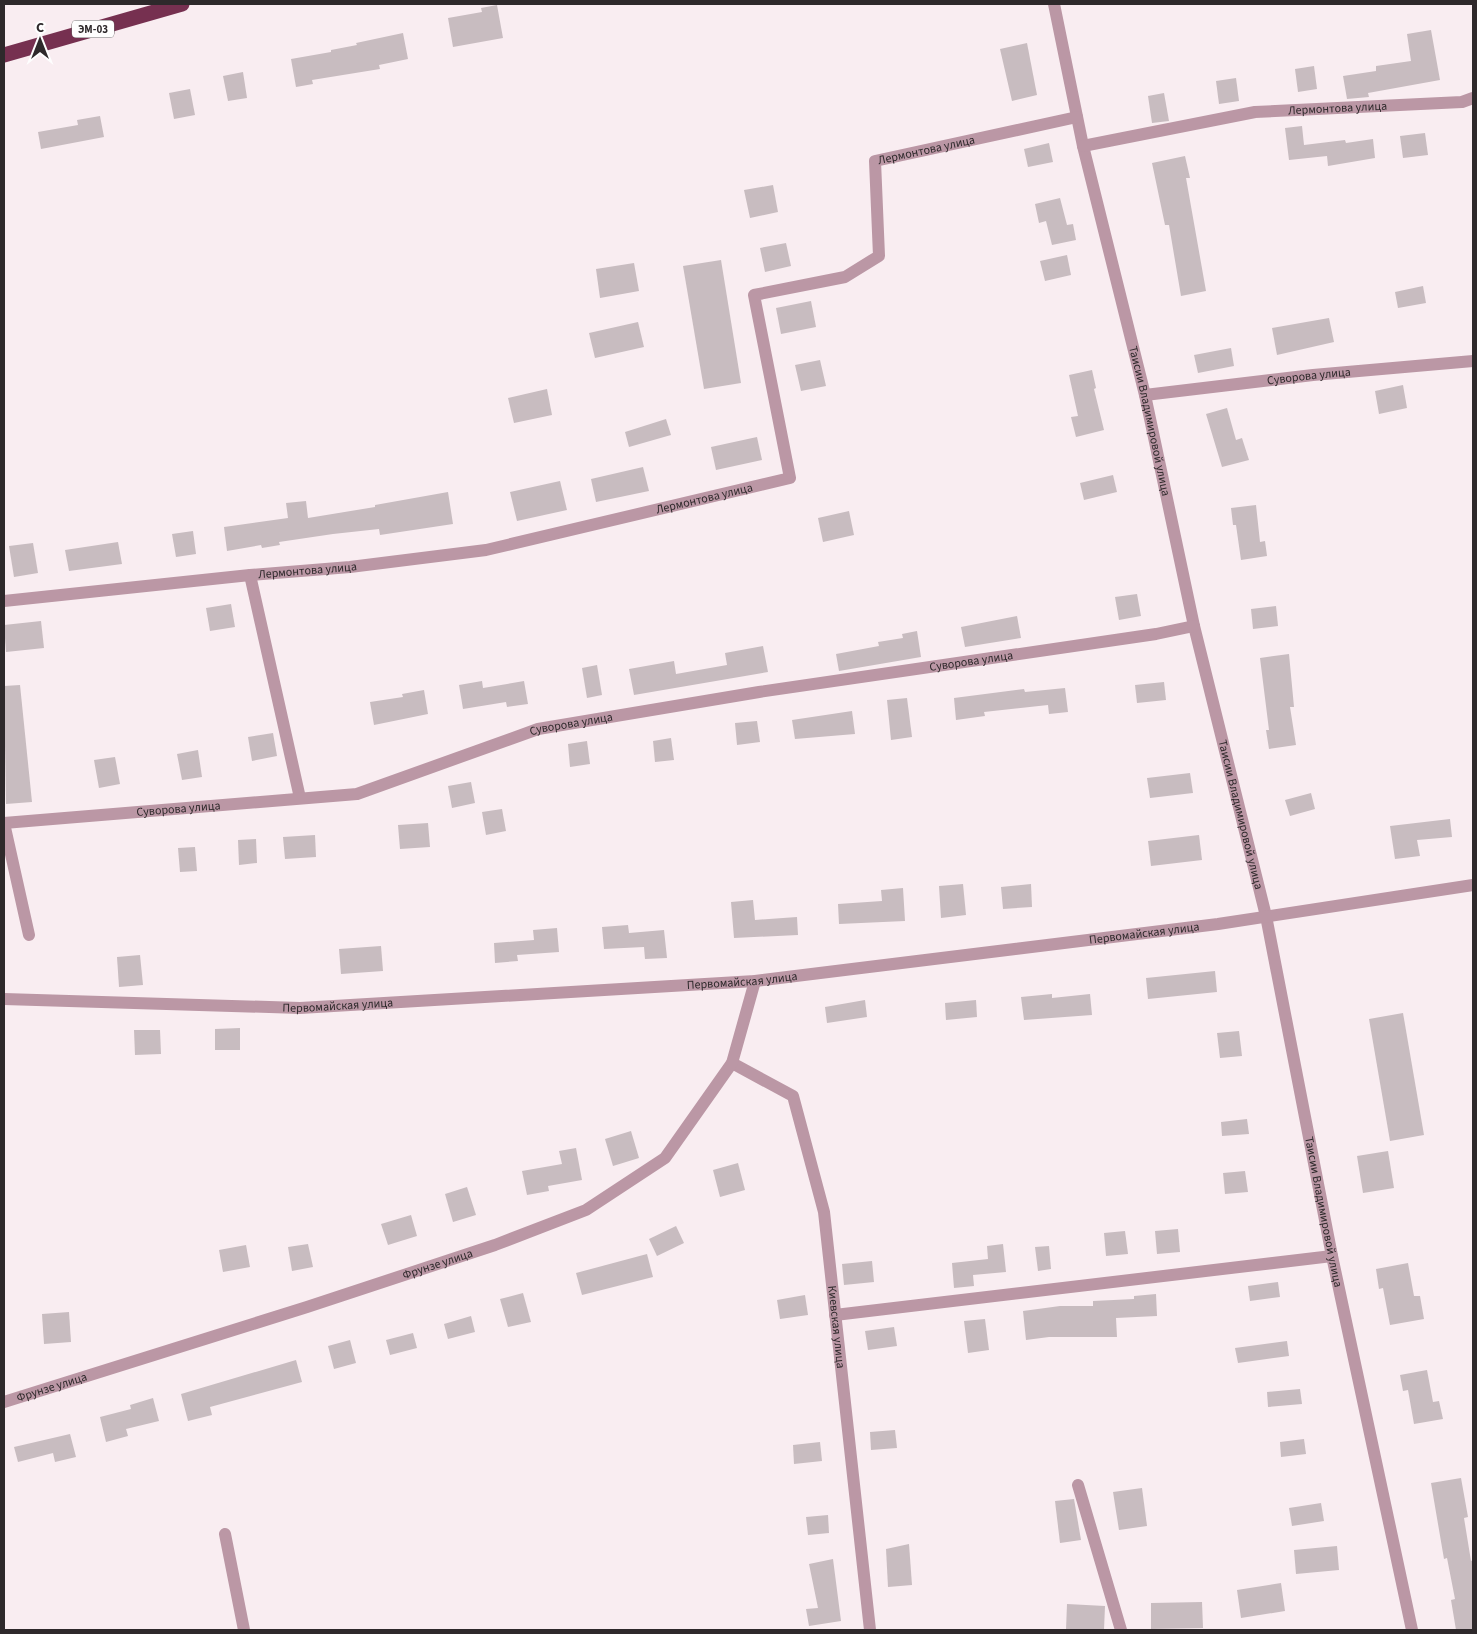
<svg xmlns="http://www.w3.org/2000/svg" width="1477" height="1634" font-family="'Source Sans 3',sans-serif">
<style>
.building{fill:#c8bcc0}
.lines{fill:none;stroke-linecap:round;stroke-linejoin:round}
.minor{stroke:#bb97a5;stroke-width:12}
.highway{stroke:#763050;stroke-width:15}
.labels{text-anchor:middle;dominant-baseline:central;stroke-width:4;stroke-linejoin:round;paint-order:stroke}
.shield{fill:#fefefe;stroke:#6c696a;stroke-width:1}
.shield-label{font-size:11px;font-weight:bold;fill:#2e292b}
.street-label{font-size:12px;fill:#2e292b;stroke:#fefefe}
</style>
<rect width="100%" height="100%" fill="#f9edf1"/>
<g class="building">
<path d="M497 5 503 38 453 47 448 18 482 12 481 8Z"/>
<path d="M1431 30 1440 80 1368 93 1369 97 1347 99 1343 76 1376 71V66L1411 61 1407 34Z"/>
<path d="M403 33 408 59 379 65 380 69 312 80 313 84 296 87 291 59 331 52V50L357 45 356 43Z"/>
<path d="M1027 43 1037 95 1012 101 1000 49Z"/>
<path d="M1314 66 1317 89 1298 92 1295 69Z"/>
<path d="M243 72 247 98 228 101 223 76Z"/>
<path d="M1236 78 1239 101 1219 104 1216 81Z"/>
<path d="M190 89 195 115 174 119 169 93Z"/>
<path d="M1164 93 1169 121 1152 123 1148 96Z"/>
<path d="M100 116 104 137 41 149 38 132 78 125 77 120Z"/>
<path d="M1302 126 1304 145 1345 140 1346 143 1373 139 1375 158 1328 166 1327 156 1289 160 1285 128Z"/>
<path d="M1425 133 1428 155 1403 158 1400 136Z"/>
<path d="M1049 143 1053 162 1028 167 1024 149Z"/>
<path d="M1185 156 1190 178H1186L1206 291 1181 296 1169 225H1165L1152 163Z"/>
<path d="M773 185 778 212 750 218 744 190Z"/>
<path d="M1060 198 1067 225 1073 224 1076 240 1052 245 1046 221 1039 223 1035 204Z"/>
<path d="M786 243 791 266 765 272 760 248Z"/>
<path d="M1067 255 1071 275 1045 281 1040 261Z"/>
<path d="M721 260 741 383 704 389 683 266Z"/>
<path d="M634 263 639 291 600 298 596 269Z"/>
<path d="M1423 286 1426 303 1398 308 1395 292Z"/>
<path d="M811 301 816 327 781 334 776 308Z"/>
<path d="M1329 318 1334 342 1277 355 1272 328Z"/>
<path d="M638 322 644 347 595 358 589 333Z"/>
<path d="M1231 348 1234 366 1198 373 1194 355Z"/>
<path d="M820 360 826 386 801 391 795 365Z"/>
<path d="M1092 370 1096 388 1094 389 1104 430 1076 437 1071 417 1078 416 1069 375Z"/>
<path d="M1403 385 1407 408 1379 414 1375 391Z"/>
<path d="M547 389 552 415 514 423 508 398Z"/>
<path d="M1227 408 1236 440 1242 438 1249 460 1222 467 1206 414Z"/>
<path d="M666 419 671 435 629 447 625 432Z"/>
<path d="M757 437 762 460 716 470 711 447Z"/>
<path d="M643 467 649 491 596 502 591 479Z"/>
<path d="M1113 475 1117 492 1084 500 1080 483Z"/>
<path d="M560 481 567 510 517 521 510 492Z"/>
<path d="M448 492 453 524 380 535 379 529 333 534 279 542 280 545 262 548 261 545 227 551 224 527 288 518 286 503 306 501 308 518 375 507V505Z"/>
<path d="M1256 505 1260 542 1265 541 1267 556 1241 560 1236 525H1233L1231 508Z"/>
<path d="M849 511 854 535 823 542 818 518Z"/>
<path d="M193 531 196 554 176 557 172 534Z"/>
<path d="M118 542 122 564 69 571 65 550Z"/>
<path d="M33 543 38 573 14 577 9 546Z"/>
<path d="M1137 594 1141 616 1119 620 1115 597Z"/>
<path d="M231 604 235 627 210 631 206 608Z"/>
<path d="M1276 606 1278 626 1253 629 1251 609Z"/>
<path d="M1017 616 1021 638 965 647 961 627Z"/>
<path d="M41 621 44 648 6 652 4 625Z"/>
<path d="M917 631 921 657 839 671 836 654 879 646 878 642 903 638 902 634Z"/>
<path d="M763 646 768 672 634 695 629 669 674 661 676 674 727 665 725 653Z"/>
<path d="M1289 654 1294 707H1290L1296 745 1269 749 1266 730H1269L1260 658Z"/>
<path d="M597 665 602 695 587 698 582 668Z"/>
<path d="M482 681 483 688 524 681 528 704 507 707 506 702 463 709 459 685Z"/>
<path d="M1164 682 1166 700 1137 703 1135 685Z"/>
<path d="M20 685 32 802 6 804 4 686Z"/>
<path d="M1065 688 1068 712 1049 714 1048 705 984 712 985 716 956 720 954 698 1024 689 1025 692Z"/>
<path d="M424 690 428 714 374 725 370 702 403 697 402 694Z"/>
<path d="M907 698 912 737 891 740 887 700Z"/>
<path d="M852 711 855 734 795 739 792 720Z"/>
<path d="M757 721 760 742 737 745 735 723Z"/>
<path d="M273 733 277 756 252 761 248 737Z"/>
<path d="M671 738 674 760 655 762 653 741Z"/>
<path d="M587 741 590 764 570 767 568 744Z"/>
<path d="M198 750 202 777 182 780 177 754Z"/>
<path d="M115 757 120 784 99 788 94 760Z"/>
<path d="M1190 773 1193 793 1150 798 1147 778Z"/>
<path d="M471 782 475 803 452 808 448 786Z"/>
<path d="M1311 793 1315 809 1290 816 1285 800Z"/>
<path d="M502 809 506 831 486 835 482 812Z"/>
<path d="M1450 819 1452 837 1417 840 1420 856 1395 859 1390 826Z"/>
<path d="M428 823 430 847 400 849 398 825Z"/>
<path d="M315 835 316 857 285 859 283 837Z"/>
<path d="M1199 835 1202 860 1151 866 1148 841Z"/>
<path d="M256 839 257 863 239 865 238 840Z"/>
<path d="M195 847 197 871 180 872 178 848Z"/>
<path d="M963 884 966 915 941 918 939 886Z"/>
<path d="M1031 884 1032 907 1003 909 1001 887Z"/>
<path d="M903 888 905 921 839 924 838 904 882 901 881 890Z"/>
<path d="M753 900 755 920 797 917 798 935 734 938 731 902Z"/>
<path d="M628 925 629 933 664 930 667 958 645 959 644 947 604 949 602 927Z"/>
<path d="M557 928 559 952 517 955 518 961 495 963 494 943 534 940 533 930Z"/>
<path d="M381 946 383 971 341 974 339 949Z"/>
<path d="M140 955 143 985 119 987 117 957Z"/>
<path d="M1215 971 1217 992 1148 999 1146 978Z"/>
<path d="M1052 994V998L1090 994 1092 1015 1024 1020 1021 997Z"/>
<path d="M865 1000 867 1017 827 1023 825 1007Z"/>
<path d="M976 1000 977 1017 946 1020 945 1003Z"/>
<path d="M1403 1013 1424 1135 1390 1141 1369 1019Z"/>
<path d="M240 1028V1050H215V1029Z"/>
<path d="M134 1030H160L161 1054 135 1055Z"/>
<path d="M1239 1031 1242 1056 1220 1058 1217 1033Z"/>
<path d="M1247 1119 1249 1134 1222 1136 1221 1122Z"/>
<path d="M631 1131 639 1158 613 1166 605 1139Z"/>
<path d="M576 1148 582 1180 548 1186 549 1191 527 1195 522 1171 562 1164 559 1151Z"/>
<path d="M1388 1151 1394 1188 1363 1193 1357 1156Z"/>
<path d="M738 1163 745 1190 720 1197 713 1170Z"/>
<path d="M1245 1171 1248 1192 1225 1194 1223 1173Z"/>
<path d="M467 1187 476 1215 453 1222 445 1194Z"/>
<path d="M411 1215 417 1236 388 1245 381 1224Z"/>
<path d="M676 1226 684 1243 657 1256 649 1239Z"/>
<path d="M1178 1229 1180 1252 1157 1254 1155 1231Z"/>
<path d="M1125 1231 1128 1254 1106 1256 1104 1233Z"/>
<path d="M308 1244 313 1267 292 1271 288 1247Z"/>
<path d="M1003 1244 1006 1272 973 1275 974 1286 954 1288 952 1263 988 1259 987 1246Z"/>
<path d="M246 1245 250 1267 223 1272 219 1250Z"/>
<path d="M1049 1246 1051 1269 1038 1271 1035 1247Z"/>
<path d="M647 1254 653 1277 582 1295 576 1273Z"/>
<path d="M872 1261 874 1282 844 1285 842 1264Z"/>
<path d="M1408 1263 1414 1296H1420L1424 1319 1390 1325 1383 1288 1379 1289 1376 1269Z"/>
<path d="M1278 1282 1280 1297 1250 1301 1248 1286Z"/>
<path d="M523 1293 531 1322 508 1327 500 1299Z"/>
<path d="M1156 1294 1157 1316 1116 1318 1117 1337H1049L1026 1340 1023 1311 1060 1306H1093V1301L1134 1299V1296Z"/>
<path d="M805 1295 808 1315 780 1319 777 1300Z"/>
<path d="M69 1312 71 1342 44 1344 42 1314Z"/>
<path d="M471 1316 475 1332 448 1339 444 1324Z"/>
<path d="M985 1319 989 1350 968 1353 964 1321Z"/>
<path d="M894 1327 897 1346 868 1350 865 1331Z"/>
<path d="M413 1333 417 1348 390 1355 386 1340Z"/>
<path d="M350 1340 356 1363 334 1369 328 1346Z"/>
<path d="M1287 1341 1289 1356 1238 1363 1235 1348Z"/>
<path d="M296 1360 302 1382 210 1407 212 1415 188 1421 181 1394Z"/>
<path d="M1427 1370 1433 1402 1439 1401 1443 1419 1414 1424 1408 1390 1403 1391 1400 1375Z"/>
<path d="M1300 1389 1302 1404 1268 1407 1267 1392Z"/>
<path d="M153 1398 159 1421 126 1429 128 1436 106 1442 100 1417 131 1409 130 1405Z"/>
<path d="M895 1430 897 1448 871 1450 870 1432Z"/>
<path d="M70 1434 76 1457 55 1462 53 1453 18 1462 14 1447Z"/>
<path d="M1304 1439 1306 1454 1281 1457 1280 1442Z"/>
<path d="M820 1442 822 1461 794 1464 793 1445Z"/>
<path d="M1461 1478 1468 1517 1464 1518 1471 1561 1473 1560V1630H1456L1451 1600 1455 1599 1447 1558 1444 1559 1431 1483Z"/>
<path d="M1142 1488 1147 1526 1119 1530 1113 1492Z"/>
<path d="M1074 1499 1081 1540 1060 1543 1055 1501Z"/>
<path d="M1321 1503 1324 1521 1292 1526 1289 1508Z"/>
<path d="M828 1515 829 1533 808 1535 806 1517Z"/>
<path d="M909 1544 912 1585 888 1587 886 1549Z"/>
<path d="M1337 1546 1339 1570 1296 1574 1294 1550Z"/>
<path d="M833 1559 841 1621 809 1626 806 1609 818 1608 809 1564Z"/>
<path d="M1281 1583 1285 1611 1241 1618 1237 1590Z"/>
<path d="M1202 1602 1203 1628 1151 1629V1603Z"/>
<path d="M1067 1604 1105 1606 1104 1630H1066Z"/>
</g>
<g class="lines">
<g class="minor">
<path id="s1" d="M1054 4 1083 146 1145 395 1194 626 1266 916 1332 1256 1412 1630"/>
<path id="s2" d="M1083 146 1255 112 1462 102 1473 98"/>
<path id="s3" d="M1145 395 1313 375 1473 361"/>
<path d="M250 575 300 798"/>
<path id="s4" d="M4 601 250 575 350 567 486 550 790 478 754 295 845 277 879 256 875 161 1077 117"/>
<path id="s5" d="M4 823 357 794 538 729 759 692 1156 634 1194 626"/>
<path d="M4 823 29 935"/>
<path id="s6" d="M4 999 300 1008 755 981 1218 924 1473 885"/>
<path id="s7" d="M732 1063 793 1096 824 1212 870 1630"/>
<path d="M835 1315 1332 1256"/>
<path id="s8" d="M4 1402 307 1307 495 1245 586 1210 665 1158 732 1063 755 981"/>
<path d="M1078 1485 1121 1630"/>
<path d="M225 1534 244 1630"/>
</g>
<path class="highway" d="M4 55 182 4"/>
</g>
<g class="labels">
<rect class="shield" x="72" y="20.5" width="42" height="17" rx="4"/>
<g class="shield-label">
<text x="93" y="29">ЭМ-03</text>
</g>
<g class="street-label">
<text stroke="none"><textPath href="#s2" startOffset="258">Лермонтова улица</textPath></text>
<text stroke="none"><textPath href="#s4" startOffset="1264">Лермонтова улица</textPath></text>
<text stroke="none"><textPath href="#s3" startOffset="165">Суворова улица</textPath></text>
<text stroke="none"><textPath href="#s1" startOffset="428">Таисии Владимировой улица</textPath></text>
<text stroke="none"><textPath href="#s4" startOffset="709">Лермонтова улица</textPath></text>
<text stroke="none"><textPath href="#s4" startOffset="305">Лермонтова улица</textPath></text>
<text stroke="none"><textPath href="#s5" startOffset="985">Суворова улица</textPath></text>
<text stroke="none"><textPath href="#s5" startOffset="580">Суворова улица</textPath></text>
<text stroke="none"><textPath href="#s5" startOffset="175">Суворова улица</textPath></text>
<text stroke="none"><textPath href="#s1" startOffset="832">Таисии Владимировой улица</textPath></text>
<text stroke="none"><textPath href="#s6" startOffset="1144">Первомайская улица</textPath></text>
<text stroke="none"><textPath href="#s6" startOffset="739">Первомайская улица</textPath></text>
<text stroke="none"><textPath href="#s6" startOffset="334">Первомайская улица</textPath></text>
<text stroke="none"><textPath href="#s1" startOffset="1238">Таисии Владимировой улица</textPath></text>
<text stroke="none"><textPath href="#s8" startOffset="455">Фрунзе улица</textPath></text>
<text stroke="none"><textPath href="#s7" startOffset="305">Киевская улица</textPath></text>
<text stroke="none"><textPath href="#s8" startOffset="50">Фрунзе улица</textPath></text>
</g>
</g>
<rect width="1477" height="1634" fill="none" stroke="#2e292b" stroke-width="10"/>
<g transform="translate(40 40)" stroke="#fefefe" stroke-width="4" paint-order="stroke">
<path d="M0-4L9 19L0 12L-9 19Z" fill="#2e292b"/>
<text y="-8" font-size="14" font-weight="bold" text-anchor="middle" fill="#2e292b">С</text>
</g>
</svg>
